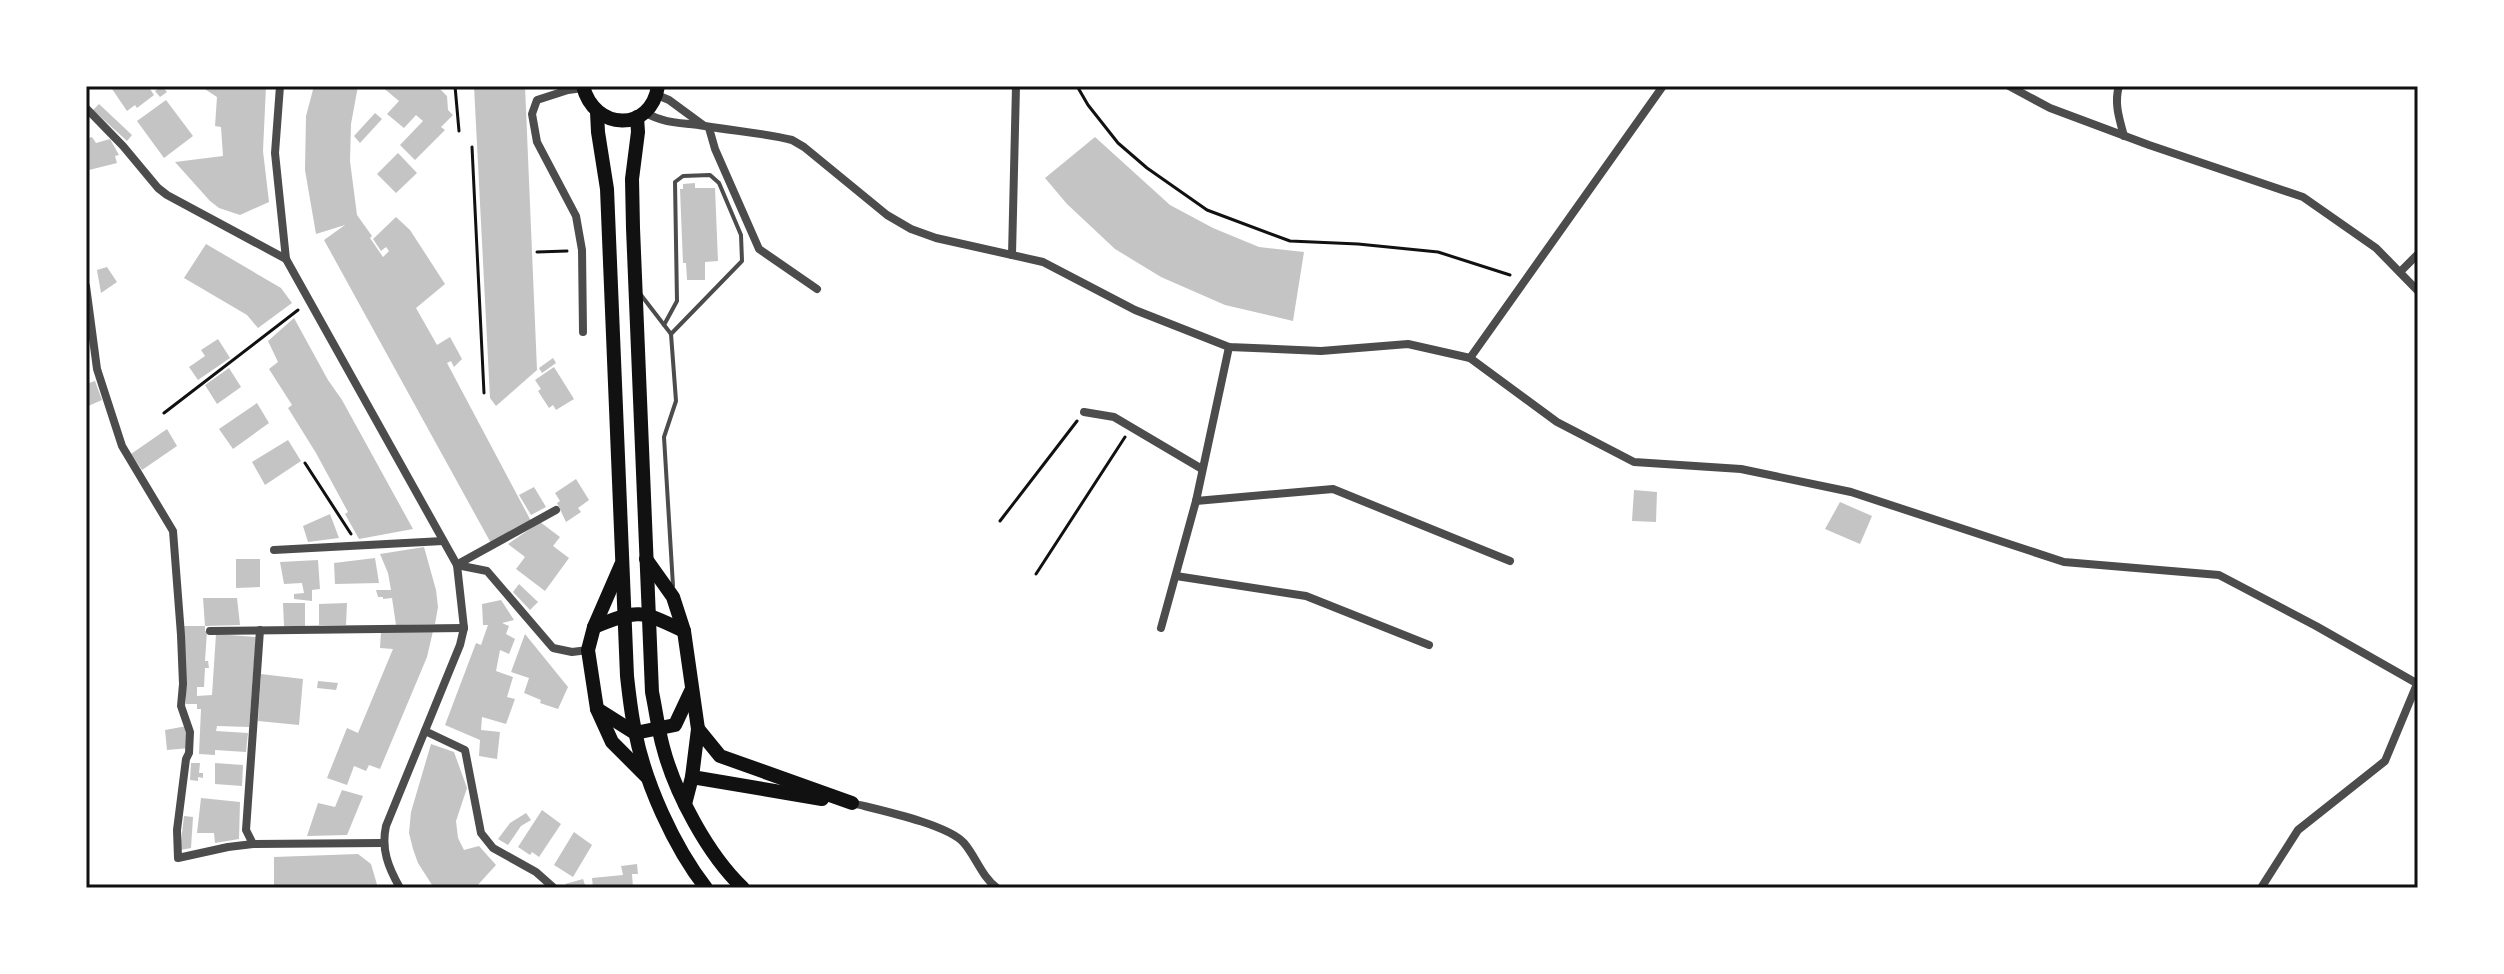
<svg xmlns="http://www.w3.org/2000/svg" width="2504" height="974" font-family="'Source Sans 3',sans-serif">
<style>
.building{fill:#c4c4c4}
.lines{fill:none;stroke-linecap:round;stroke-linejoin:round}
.path{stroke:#111;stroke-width:3}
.service{stroke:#4c4c4c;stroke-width:4}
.minor{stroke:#4c4c4c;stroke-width:8}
.primary{stroke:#111;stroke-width:14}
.neatline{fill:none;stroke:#111;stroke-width:3}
</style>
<rect width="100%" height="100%" fill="#fff"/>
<g class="building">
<path d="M110 86H148L154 95 137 108 135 105 127 111Z"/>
<path d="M162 86 167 92 160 97 155 91Z"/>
<path d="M200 86H266L263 151 269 202 240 215 219 208 210 201 175 162 223 156 221 127 215 126 217 97Z"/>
<path d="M314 86H358L351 124 350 161 357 215 372 236 370 238 383 257 389 251 386 247 381 251 373 239 396 217 410 230 445 284 416 308 437 345 450 337 462 359 454 367 451 361 447 363 531 521 492 545 324 240 345 225 316 234 305 170 306 116Z"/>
<path d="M381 86H437L447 96 448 110 453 115 441 127 445 130 415 160 400 145 423 121 416 115 404 128 387 114 399 101Z"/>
<path d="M474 86H525L537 370 496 406 490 398Z"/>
<path d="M166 100 193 136 164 158 137 121Z"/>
<path d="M99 104 132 135 127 141 93 110Z"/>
<path d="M375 113 382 119 360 143 354 136Z"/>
<path d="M92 137 96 143 110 139 119 155 115 156 117 163 89 170 86 139Z"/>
<path d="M1095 137 1170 205 1213 228 1259 247 1304 252 1293 321 1225 305 1161 277 1115 249 1067 204 1045 178Z"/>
<path d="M398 153 417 173 396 193 377 174Z"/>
<path d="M695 183V188H715L718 261 705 262V280H687L686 263H683L680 189H683V184Z"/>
<path d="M206 244 281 288 292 303 258 328 247 315 184 278Z"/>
<path d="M107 267 117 282 101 293 97 270Z"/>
<path d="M294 318 328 380 342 400 413 529 359 539 345 514 348 512 316 453 288 408 292 405 269 369 278 362 268 341Z"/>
<path d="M218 339 230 358 198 380 189 367 205 356 201 350Z"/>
<path d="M553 358 556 363 542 373 539 368Z"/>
<path d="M554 367 574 399 556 410 553 405 549 408 538 391 541 389 535 380Z"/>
<path d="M229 368 241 387 217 404 205 385Z"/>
<path d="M95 381 102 400 86 407V384Z"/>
<path d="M257 403 269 423 233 449 219 429Z"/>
<path d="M167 429 177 446 142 470 131 454Z"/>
<path d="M288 440 301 461 265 485 252 462Z"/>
<path d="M576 479 589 500 578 508 581 512 566 522 557 503 560 501 555 493Z"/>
<path d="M534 487 546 507 531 515 519 495Z"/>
<path d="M1634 490 1657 492 1656 522 1632 521Z"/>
<path d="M1840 502 1872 516 1860 544 1825 529Z"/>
<path d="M330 514 339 538 308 542 303 526Z"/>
<path d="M540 522 560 537 553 546 569 558 545 591 516 569 525 557 508 544Z"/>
<path d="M424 547 436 590 438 607 435 624 396 625 392 598 383 599V597H378L376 590H391L388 573 380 554Z"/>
<path d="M375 558 379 583 335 584 334 563Z"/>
<path d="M236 559H260V587L236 588Z"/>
<path d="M318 560 320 589 312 590V601L294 599V594L304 593 302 583 284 584 280 562Z"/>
<path d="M519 584 538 602 530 610 513 592Z"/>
<path d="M203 598H237L240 625 205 626Z"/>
<path d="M501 600 514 620 502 623 509 626 506 634 515 639 509 654 500 650 496 671 513 677 507 697 515 699 506 724 482 717 481 730 500 732 497 759 479 756 480 740 445 725 476 643 481 645 488 625H483L482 604Z"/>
<path d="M283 603H305V626H284Z"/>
<path d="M347 603 346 625H319V604Z"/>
<path d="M184 626H205V631H207L205 661H208L209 668H205L204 687H197V696L212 695 216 634 256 637 249 727 217 726 216 731 248 733 246 752 215 750V755L199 754 201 709H197V704H186Z"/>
<path d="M433 631 427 657 380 769 369 765 366 771 354 766 347 785 327 778 347 728 358 733 393 649 380 648 381 632Z"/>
<path d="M525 634 568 687 558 709 540 703 541 700 524 693 529 678 511 672Z"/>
<path d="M261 674 303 679 299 725 258 721Z"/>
<path d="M318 681 338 683 336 690 317 688Z"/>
<path d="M187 726 189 748 167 750 165 730Z"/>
<path d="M431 744 454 752 467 788 456 821 458 838 464 850 479 846 496 865 475 888H434L418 863 413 849 409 833 411 812Z"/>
<path d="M191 763H200L199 773H203V778L198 777V781L190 780Z"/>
<path d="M215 763 243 765 242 786 215 784Z"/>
<path d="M342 790 363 796 347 835 307 836 318 803 335 807Z"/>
<path d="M201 798 240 802 239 839 215 843 214 833H197Z"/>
<path d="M542 810 561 824 539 857 532 852 530 855 518 847Z"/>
<path d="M526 813 531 820 521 826 508 845 498 839 510 823Z"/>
<path d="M184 816 193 817 191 848 180 850Z"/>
<path d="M574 832 592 845 573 877 554 865Z"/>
<path d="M358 854 371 864 378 888H274V857Z"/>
<path d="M637 864 638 874H632L633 888H593L592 878 623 875 621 866Z"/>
<path d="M583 879 586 888H568L565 884Z"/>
</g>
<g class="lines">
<g class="path">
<path d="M455 86 459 131"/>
<path d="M1077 86 1088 105 1118 143 1147 168 1207 210 1290 241 1358 244 1438 252 1510 275"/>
<path d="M472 147 484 393"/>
<path d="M537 252 567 251"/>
<path d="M164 413 298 310"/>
<path d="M305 463 351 534"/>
<path d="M1000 521 1077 421"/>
<path d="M1036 574 1125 437"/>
</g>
<g class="service">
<path d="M641 295 671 334 676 401 664 437 673 586"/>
<path d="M664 325 677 301 675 182 683 176 710 175 719 183 741 235 742 261 671 334"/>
</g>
<g class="minor">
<path d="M280 86 275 153 286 259 457 565 464 628 460 645 386 826C381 849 388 867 400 888"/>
<path d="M2009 86 2050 108 2149 145 2303 197 2376 248 2418 291"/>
<path d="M2119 86C2114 103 2119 118 2124 136"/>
<path d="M583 88 568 90 537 100 532 114 537 142 576 216 582 250 583 332"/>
<path d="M657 95 669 100 703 125"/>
<path d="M86 108 123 146 158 188 167 195 286 259"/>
<path d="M644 112C667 125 682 122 705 126 734 131 764 133 792 140L804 147 887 215 911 229 936 238 1043 262 1135 310 1229 347 1321 351 1408 344 1470 358 1557 422 1634 462 1741 469 1851 492 2064 562 2219 575 2316 626 2418 684"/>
<path d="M709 128 715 149 759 249 817 289"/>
<path d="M1012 255 1016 86"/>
<path d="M2400 272 2418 254"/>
<path d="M86 286 97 369 122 446 173 531 181 635 183 684 181 706 190 732 189 753 186 759 177 830 178 858 228 847 253 844"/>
<path d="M1470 358 1663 86"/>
<path d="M1084 412 1114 417 1202 469"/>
<path d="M1196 501 1333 489 1510 561"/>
<path d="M274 550 443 541"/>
<path d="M458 564 556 510"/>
<path d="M457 565 487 571 553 648 572 652 588 650"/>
<path d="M1176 576 1306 596 1429 645"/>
<path d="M1161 628 1196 501 1229 347"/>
<path d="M260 630 246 830 253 844 382 843"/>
<path d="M210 631 464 628"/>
<path d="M425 731 465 750 481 833 493 848 536 872 554 888"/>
<path d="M852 803C879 810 947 824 964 843 976 857 982 877 997 888"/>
<path d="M2261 888 2298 830 2385 761 2417 684"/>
</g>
<g class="primary">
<path d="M583 86C594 131 651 133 658 86"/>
<path d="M597 112 598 132 607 189 627 676C629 694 631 713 635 731 645 783 674 847 706 888"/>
<path d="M637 117 638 132 632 179 633 228 652 692C656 711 658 729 663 747 675 793 708 855 743 888"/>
<path d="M646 559 673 597 684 631 698 729 692 777 685 804"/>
<path d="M621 565 594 627 588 650 597 709 612 742 646 776"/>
<path d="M594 627C639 609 640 610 684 631"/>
<path d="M597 709 635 733 675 725 691 691"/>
<path d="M698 729 720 756 852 803"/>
<path d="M692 777 822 799"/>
</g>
</g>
<rect width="2504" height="974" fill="none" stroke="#ffffff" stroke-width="176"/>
<rect x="88" y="88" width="2328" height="798" class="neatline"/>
</svg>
